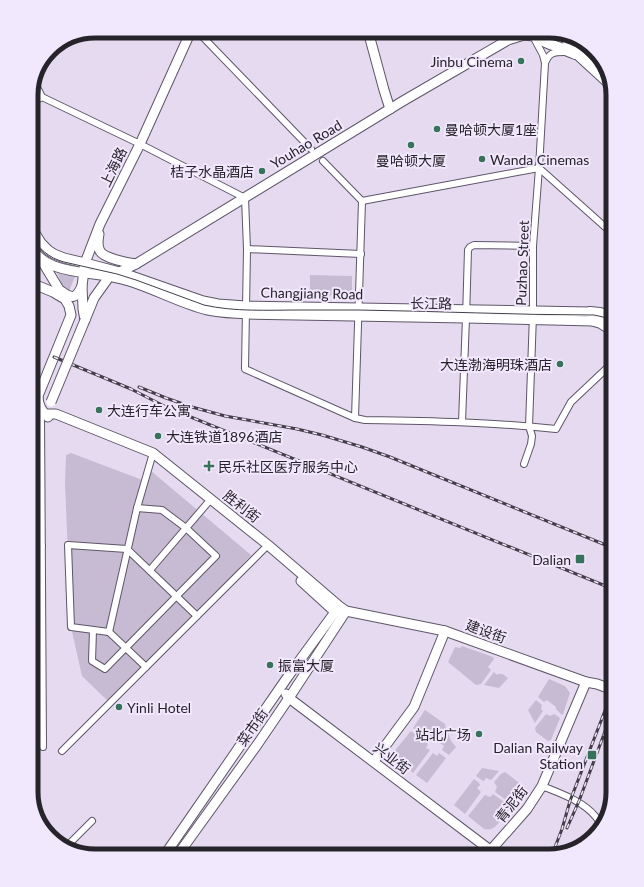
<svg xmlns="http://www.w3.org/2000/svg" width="644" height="887" font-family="Lato,'Noto Sans SC',sans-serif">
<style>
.green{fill:#c6bbd2}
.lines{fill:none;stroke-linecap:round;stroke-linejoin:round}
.street-casing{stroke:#5e5668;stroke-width:8}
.secondary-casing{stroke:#5e5668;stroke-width:11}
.primary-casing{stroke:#5e5668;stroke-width:12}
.street{stroke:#fff;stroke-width:6}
.secondary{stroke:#fff;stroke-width:9}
.primary{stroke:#fff;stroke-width:10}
.tram{stroke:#433e49;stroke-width:1}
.rail-casing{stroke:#433e49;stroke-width:3}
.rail{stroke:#f2e8fd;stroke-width:1.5;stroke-dasharray:4.5;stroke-linecap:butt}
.secondary-bridge-casing{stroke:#5e5668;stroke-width:11;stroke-linecap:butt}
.secondary-bridge{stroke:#fff;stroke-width:9}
.poi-dot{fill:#37725b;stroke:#f2e8fd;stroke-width:1.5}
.labels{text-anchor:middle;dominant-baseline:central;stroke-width:4;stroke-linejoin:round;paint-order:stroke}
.poi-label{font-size:14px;fill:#27232b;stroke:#f2e8fd;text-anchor:start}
.street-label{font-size:14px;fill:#27232b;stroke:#f2e8fd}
.rim{fill:none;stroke:#27232b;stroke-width:5}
</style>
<rect width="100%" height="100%" fill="#e5daf0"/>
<g class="green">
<path d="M57 272 76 274 69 291 64 290Z"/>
<path d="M310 275 352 276V296L310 295Z"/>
<path d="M71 453 145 481 148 482 151 471 251 555 197 616 110 703 82 676 71 627 65 483 66 455Z"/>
<path d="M462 646 493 657 494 659 488 667 491 670 481 684 476 685 448 662 455 647 460 648Z"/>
<path d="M494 672 497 675C501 672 504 675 508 678L499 688 484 685Z"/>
<path d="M549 679 565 686 570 693 563 714 562 715 556 709V707L547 700 544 702 538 697Z"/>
<path d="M536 700 542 705 541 709 543 711 535 723 528 710Z"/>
<path d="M425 710 445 724 446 729 438 741 433 738 431 741 413 728Z"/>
<path d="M546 714 550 716 554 714 560 718 551 740 548 741 536 732 535 728Z"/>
<path d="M411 731 426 742 428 744 426 748 430 750 413 773 395 759 392 755 393 753Z"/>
<path d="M448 733 451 741 456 747 449 755 442 750 444 746 440 743Z"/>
<path d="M433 753 437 756 439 753 446 758 427 783 416 775Z"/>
<path d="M482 768 499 771 491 780 486 778 484 781H483L476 776Z"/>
<path d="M505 772 526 788 513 805 495 792 497 787 494 782 501 774Z"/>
<path d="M474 779 479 783 480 785 477 788 481 792 465 814 454 805Z"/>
<path d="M493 794 511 807 496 826C493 829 489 830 484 829L468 816 484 796 485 795 490 797Z"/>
</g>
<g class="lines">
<g class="street-casing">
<g id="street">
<path d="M197 31 311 149"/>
<path d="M545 63C549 53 553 52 564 52"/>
<path d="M35 83 42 97 140 144 245 198 247 249 245 369 355 418 365 420C428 421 492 422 556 429L571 402 606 369"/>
<path d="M31 103 42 97"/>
<path d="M323 161 362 201"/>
<path d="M362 201 539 168 613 234"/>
<path d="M247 249 361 254"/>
<path d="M41 414 43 747"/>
<path d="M355 418 362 201"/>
<path d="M462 422 466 318 468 250 470 247 474 245 533 246"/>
<path d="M524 464 531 444 532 436 529 426 533 315V246L539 168 545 63 543 55 534 38"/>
<path d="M31 546H42"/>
<path d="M150 570 211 499"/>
<path d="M31 629H42"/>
<path d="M93 630 92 661 105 669 216 556 186 528 162 510 137 508"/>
<path d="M109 632 71 627 68 545 127 549 197 616"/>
<path d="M109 632 137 508 153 453"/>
<path d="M109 632 146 667"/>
<path d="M31 694 35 690 42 689"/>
<path d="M62 751 268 545"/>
<path d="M542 786C559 793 583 801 595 816 598 819 600 823 602 826"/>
<path d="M65 848 92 821"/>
</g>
</g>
<g class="secondary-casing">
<g id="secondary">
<path d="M368 31 384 90 390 109"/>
<path d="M31 227 41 243 48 250 54 254 64 258 85 263 120 272 203 301 218 304 246 306 590 312"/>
<path d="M99 234C98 239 97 246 100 251 103 258 128 263 136 264"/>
<path d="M31 247C37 257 44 262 54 266 78 275 105 273 129 281 155 289 180 303 207 310 219 313 233 313 246 314L466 318 594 321"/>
<path d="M31 283 53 292 63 298"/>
<path d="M61 291C72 299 76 299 82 286"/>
<path d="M85 320 94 298 109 277 136 264 403 101 508 40 524 35 533 36"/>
<path d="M85 320 83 309 82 286 85 263 100 224 140 144 191 31"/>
<path d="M38 396C38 404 41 411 48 417"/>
<path d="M31 401 38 396 71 315 69 306 42 261"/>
<path d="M31 414H56L153 453 268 545 339 606 346 611 445 631 586 682 597 684 613 690"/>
<path d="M301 581 335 612"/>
<path d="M286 694 289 698 498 856"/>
<path d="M374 761 414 707 445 631"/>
<path d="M490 851 527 809 542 786 586 682"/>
<path d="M164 856 289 675 338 608"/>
<path d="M177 856 257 745 289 698 346 611"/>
</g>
</g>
<g class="primary-casing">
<g id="primary">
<path d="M529 31C540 43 561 47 575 54"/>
<path d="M567 35 566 37 569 45 574 51 610 84"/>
<path d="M590 312 600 313 613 317"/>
<path d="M594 321 601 323 613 331"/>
</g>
</g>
<use href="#street" class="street"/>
<use href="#secondary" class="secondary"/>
<use href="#primary" class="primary"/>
<path class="tram" d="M31 236C39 249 49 258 64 262L117 274 136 280 204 305C235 312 268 310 300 310 319 310 339 310 358 310 436 311 515 315 594 315L603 317 613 322"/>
<g class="rail-casing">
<g id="rail">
<path d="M54 357 131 389 164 406 181 413 613 589"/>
<path d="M139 387 166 398 192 407 225 416 297 429 322 435 362 447 390 457 613 548"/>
<path d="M567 828 579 801 613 710"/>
<path d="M552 855 562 829 570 801 613 690"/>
</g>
</g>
<use href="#rail" class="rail"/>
<g class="secondary-bridge-casing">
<path id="secondary-bridge" d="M51 402 85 320"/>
</g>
<use href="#secondary-bridge" class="secondary-bridge"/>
</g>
<g class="poi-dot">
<circle cx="521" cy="61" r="4"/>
<circle cx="437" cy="129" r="4"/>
<circle cx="411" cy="145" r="4"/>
<circle cx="482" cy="159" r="4"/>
<circle cx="262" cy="171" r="4"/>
<circle cx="560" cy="364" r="4"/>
<circle cx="99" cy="410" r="4"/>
<circle cx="158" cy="436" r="4"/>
<path d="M207 460h4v4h4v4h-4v4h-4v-4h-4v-4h4z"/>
<rect x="575" y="554" width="10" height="10" rx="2"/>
<circle cx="270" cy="665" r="4"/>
<circle cx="119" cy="707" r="4"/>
<circle cx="479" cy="734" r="4"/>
<rect x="587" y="750" width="10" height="10" rx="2"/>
</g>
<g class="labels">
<g class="poi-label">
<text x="513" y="61" text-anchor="end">Jinbu Cinema</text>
<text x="445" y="129">曼哈顿大厦1座</text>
<text x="490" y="159">Wanda Cinemas</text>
<text x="411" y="160" text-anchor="middle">曼哈顿大厦</text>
<text x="254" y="171" text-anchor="end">桔子水晶酒店</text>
<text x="552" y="364" text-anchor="end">大连渤海明珠酒店</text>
<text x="107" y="410">大连行车公寓</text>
<text x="166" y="436">大连铁道1896酒店</text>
<text x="218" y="466">民乐社区医疗服务中心</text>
<text x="571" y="559" text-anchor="end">Dalian</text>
<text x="278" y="665">振富大厦</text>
<text x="127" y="707">Yinli Hotel</text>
<text x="471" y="734" text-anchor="end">站北广场</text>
<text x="583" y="747" text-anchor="end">Dalian Railway<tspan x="583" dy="16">Station</tspan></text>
</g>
<g class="street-label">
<text transform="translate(306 144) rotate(-31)">Youhao Road</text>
<text transform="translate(113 167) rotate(-64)">上海路</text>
<text transform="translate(522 263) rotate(-88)">Puzhao Street</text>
<text transform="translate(312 293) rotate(1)">Changjiang Road</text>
<text transform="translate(431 303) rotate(1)">长江路</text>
<text transform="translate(242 506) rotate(38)">胜利街</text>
<text transform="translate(486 631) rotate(20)">建设街</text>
<text transform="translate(252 727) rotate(-55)">菜市街</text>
<text transform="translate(392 758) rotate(37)">兴业街</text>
<text transform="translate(511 804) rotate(-52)">青泥街</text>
</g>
</g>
<path d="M0 0H644V887H0ZM95 38H549A57 57 0 0 1 606 95V792A57 57 0 0 1 549 849H95A57 57 0 0 1 38 792V95A57 57 0 0 1 95 38Z" fill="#f2e8fd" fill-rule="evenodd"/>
<path class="rim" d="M95 38H549A57 57 0 0 1 606 95V792A57 57 0 0 1 549 849H95A57 57 0 0 1 38 792V95A57 57 0 0 1 95 38Z"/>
</svg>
